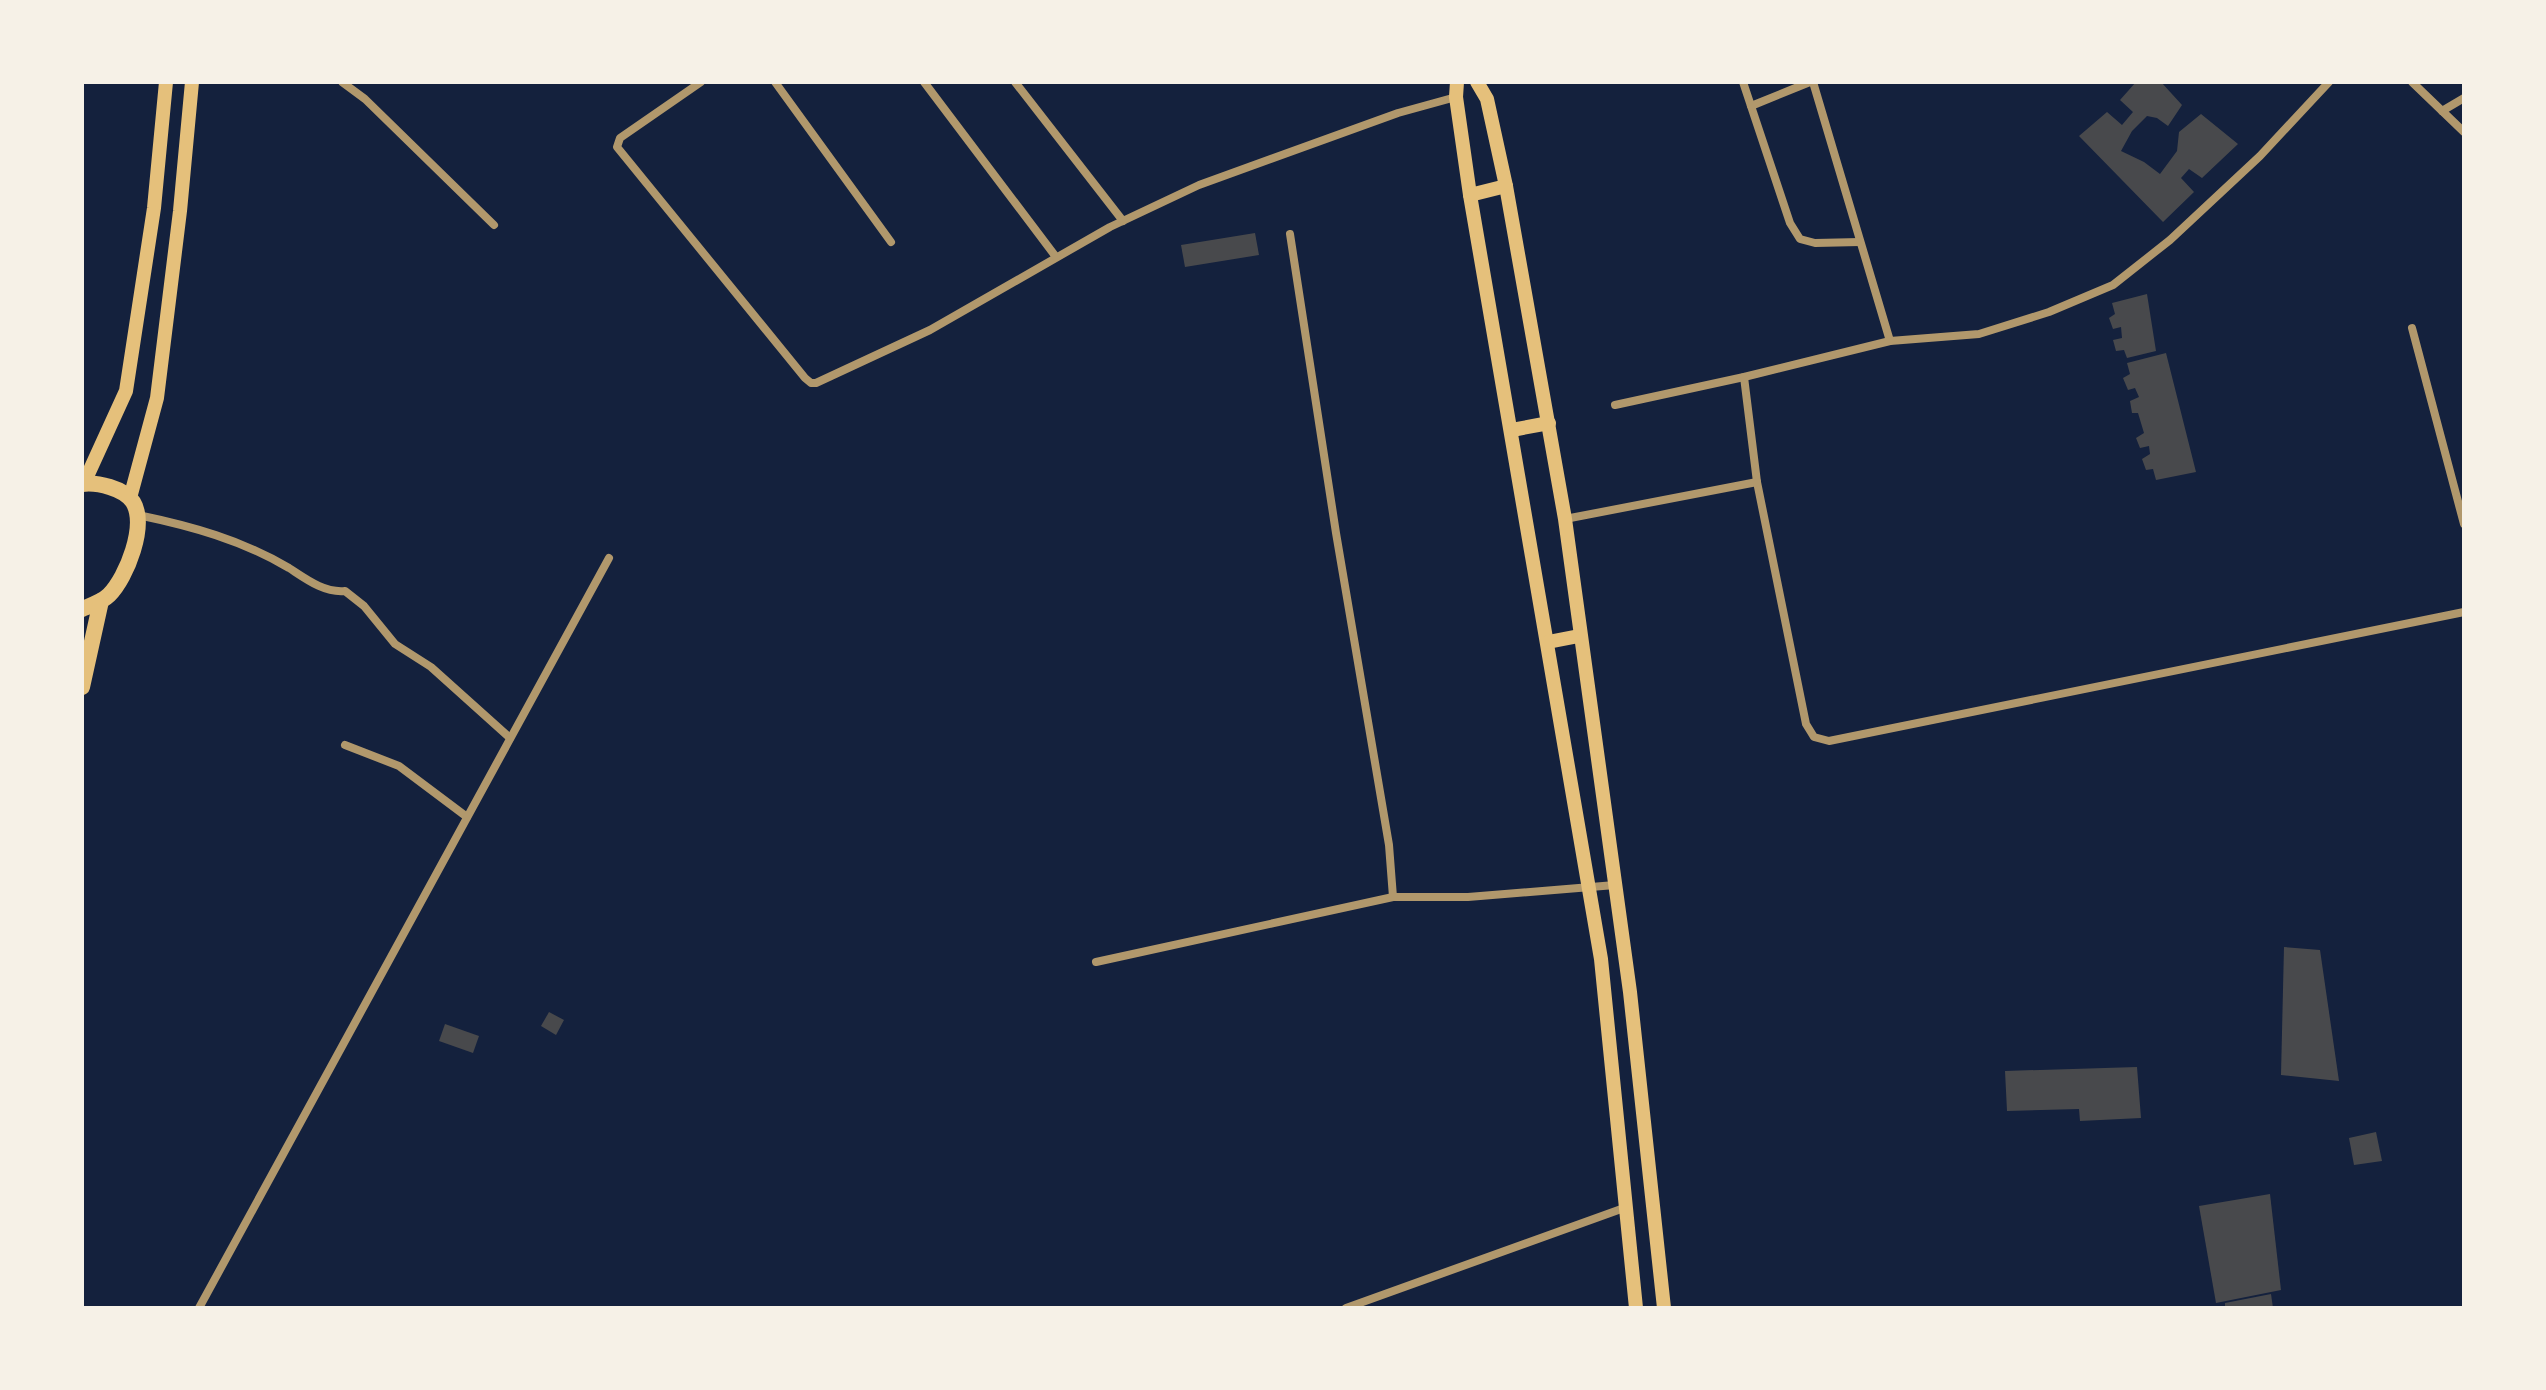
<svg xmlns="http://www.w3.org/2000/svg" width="2546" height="1390" font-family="'DejaVu Sans',sans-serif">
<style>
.building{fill:#48494c}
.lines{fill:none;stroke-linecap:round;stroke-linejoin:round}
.minor{stroke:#b1986c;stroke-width:8}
.secondary{stroke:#e5c07b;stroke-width:14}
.primary{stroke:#e5c07b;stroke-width:16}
</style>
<rect width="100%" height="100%" fill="#14213d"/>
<g class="building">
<path d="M2136 82H2161L2182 105 2168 126 2157 118 2147 116 2132 131 2121 151 2144 162 2160 174 2177 151 2179 132 2201 114 2238 144 2202 178 2189 169 2181 178 2194 192 2163 222 2079 136 2107 112 2122 125 2133 112 2120 100Z"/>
<path d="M1255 233 1259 255 1185 267 1181 245Z"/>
<path d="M2147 294 2156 351 2127 358 2124 350 2116 351 2113 340 2122 338 2121 327 2113 329 2109 318 2115 314 2112 303Z"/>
<path d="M2166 353 2196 472 2156 480 2153 469 2146 470 2142 459 2150 454 2149 446 2140 448 2136 438 2144 433 2138 413H2132L2130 401 2139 397 2135 388 2128 390 2123 378 2130 374 2127 363Z"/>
<path d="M2284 947 2320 950 2339 1081 2281 1075Z"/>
<path d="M549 1012 564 1020 556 1035 541 1026Z"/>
<path d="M445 1024 479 1036 473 1053 439 1041Z"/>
<path d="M2137 1067 2141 1118 2080 1121 2079 1109 2007 1111 2005 1071Z"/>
<path d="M2376 1132 2382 1161 2354 1165 2349 1138Z"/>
<path d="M2270 1194 2281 1290 2216 1303 2199 1206Z"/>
<path d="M2271 1294 2273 1308H2225V1303Z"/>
</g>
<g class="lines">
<g class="minor">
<path d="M342 82 365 99 494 225"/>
<path d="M701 82 620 138 617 147 805 378 811 383H816L930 330 1110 227 1199 185 1398 113 1456 97"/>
<path d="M775 82 891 242"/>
<path d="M924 82 1056 257"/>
<path d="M1015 82 1123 221"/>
<path d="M1743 82 1790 223 1800 239 1815 243 1860 242"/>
<path d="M1813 82 1890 341"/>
<path d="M2412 82 2464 132"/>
<path d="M1751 106 1810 82"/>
<path d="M2442 111 2464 98"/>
<path d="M1290 234 1336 533 1389 845 1393 897"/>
<path d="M2412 328 2464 524"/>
<path d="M1744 377 1757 482 1806 724 1814 737 1829 741 2464 612"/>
<path d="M1615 405 1744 377 1890 341 1979 334 2049 312 2113 285 2170 240 2260 156 2329 82"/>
<path d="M138 515C191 526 242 540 289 568 306 579 324 593 345 591L364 606 395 644 431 667 510 738"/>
<path d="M1565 519 1757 482"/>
<path d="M345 745 399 766 467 817"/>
<path d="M1096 962 1393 897H1468L1615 885"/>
<path d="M199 1308 609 558"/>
<path d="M1346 1308 1624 1208"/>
</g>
<g class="secondary">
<path d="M1457 82 1456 97 1470 195 1601 959 1636 1308"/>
<path d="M1477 82 1487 99 1506 186 1565 519 1630 992 1664 1308"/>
<path d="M1470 195 1506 186"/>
<path d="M1512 430 1549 423"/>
<path d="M84 483 126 391 154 208 166 82"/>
<path d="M130 498 157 398 180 211 192 82"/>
<path d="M1548 642 1579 636"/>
</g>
<g class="primary">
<path d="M82 484C97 482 124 488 133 502 147 525 127 577 109 595 102 602 92 605 82 609"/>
<path d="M82 687 101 601"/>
</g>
</g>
<rect width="2546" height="1390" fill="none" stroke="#f6f1e7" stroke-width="168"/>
</svg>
